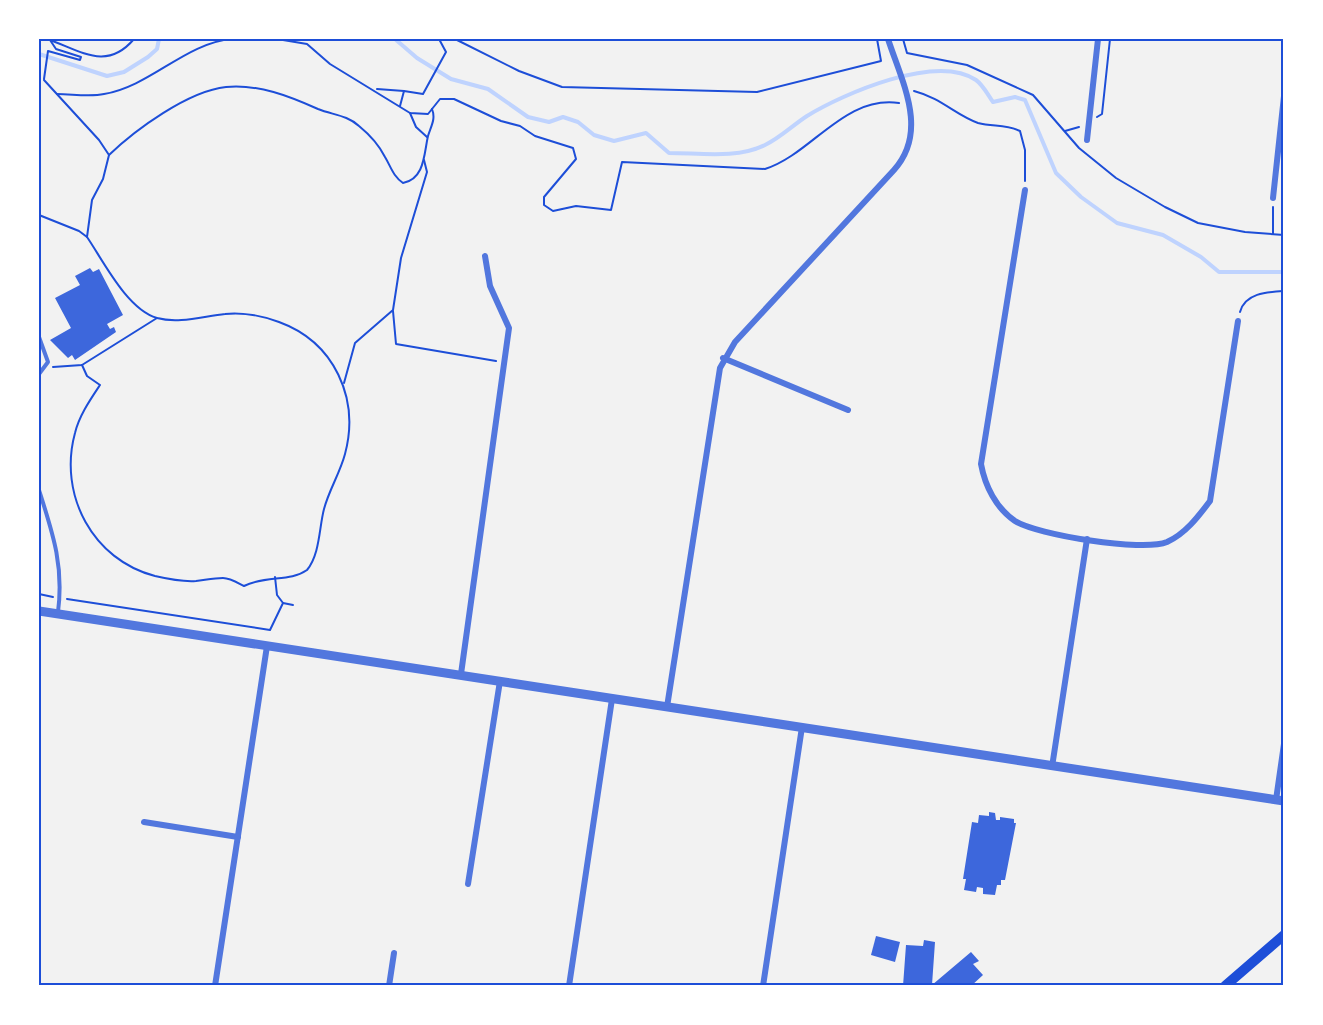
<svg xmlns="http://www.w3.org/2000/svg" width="1323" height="1025" font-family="'Varela Round',sans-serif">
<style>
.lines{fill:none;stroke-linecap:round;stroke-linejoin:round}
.stream{stroke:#bfd3fe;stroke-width:4}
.building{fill:#3d67dc}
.path{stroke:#1d4ed8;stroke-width:2}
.service{stroke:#5277de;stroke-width:4}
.minor{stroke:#5277de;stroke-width:6}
.tertiary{stroke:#5277de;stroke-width:9}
.primary{stroke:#1d4ed8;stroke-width:10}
.neatline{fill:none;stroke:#1d4ed8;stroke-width:2}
</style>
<rect width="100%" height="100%" fill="#f2f2f2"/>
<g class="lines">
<g class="stream">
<path d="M395 39 417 58 451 79 488 89 528 117 549 122 563 117 578 122 594 135 614 141 646 133 669 153C700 153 737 159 765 145 780 138 793 125 807 116 843 94 936 53 976 80 983 85 988 95 993 102L1015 97 1025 100 1056 173 1081 197 1117 223 1163 235 1201 257 1219 272H1284"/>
<path d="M39 54 107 76 124 72 148 57 157 49 159 39"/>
</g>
</g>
<g class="building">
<path d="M90 268 93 272 99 269 123 315 107 324 110 329 114 327 116 332 75 360 72 355 68 358 50 340 71 328 55 298 80 285 75 276Z"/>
<path d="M989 812 995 813 996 820H1000V817L1014 819V823H1016L1005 880H1001V885H997L995 895 983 894V888L977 887 976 892 964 890 966 879H963L972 822 978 823 979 815 989 816Z"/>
<path d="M876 936 900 942 895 962 871 955Z"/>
<path d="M924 940 935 942 932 985 971 952 979 961 973 964 983 975 971 986H903L906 945 923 946Z"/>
</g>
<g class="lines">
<g class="path">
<path d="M47 39C80 50 106 72 134 39"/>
<path d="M277 39 307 44 330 64 410 113 428 114 440 99H454L501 121 520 126 535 136 573 148 576 159 544 197V205L553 211 576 206 611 210 622 162 765 169C812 154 844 95 899 103"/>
<path d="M455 39 519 71 562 87 757 92 881 61 877 39"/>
<path d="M903 39 907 53 967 65 1033 95 1079 148 1116 178 1165 207 1198 223 1245 232 1284 235"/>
<path d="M44 79 48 51 80 60 81 57 56 49 50 40"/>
<path d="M377 89 404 91"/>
<path d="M914 91C941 98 957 116 978 123 993 127 1006 124 1020 131L1025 150V181"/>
<path d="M57 94C72 94 90 97 104 94 151 86 185 43 232 39"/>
<path d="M400 106 404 91 423 94 446 52 439 39"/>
<path d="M410 113 416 127 427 137"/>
<path d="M1097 117 1102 114 1110 39"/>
<path d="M1065 131 1079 127"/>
<path d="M109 155C135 130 188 91 226 87 259 84 289 96 318 109 333 115 347 115 359 126 370 135 379 145 385 157 391 167 393 176 403 183 425 179 424 153 428 136 431 126 436 119 432 109"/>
<path d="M1273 207V234"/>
<path d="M39 215 79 231 87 237 92 200 103 179 109 155 99 140 44 80"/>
<path d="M393 311 396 344 496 361"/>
<path d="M1240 312C1245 293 1267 292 1284 291"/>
<path d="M82 365 87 376 100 385C90 400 79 416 75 433 58 495 93 560 155 576 168 579 183 582 196 581 205 580 214 578 223 578 230 578 238 583 244 586 266 575 290 582 307 570 320 554 319 528 324 509 329 490 340 473 345 454 360 398 334 342 279 322 263 316 242 312 225 314 204 316 179 324 157 318 127 309 104 262 87 237"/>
<path d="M53 367 82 365 157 318"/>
<path d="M344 383 355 343 393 310 401 258 427 172 424 160"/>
<path d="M39 594 53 597"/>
<path d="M67 599 270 630 283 603 277 595 275 577"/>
<path d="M283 603 293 605"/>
</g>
<g class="service">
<path d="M39 337 48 362 39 374"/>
<path d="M39 490C53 534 64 566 58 612"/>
</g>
<g class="minor">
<path d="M1087 140 1098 39"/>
<path d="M1025 190 981 464C985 486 996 508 1015 521 1037 535 1143 552 1167 542 1185 534 1198 517 1210 501L1238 321"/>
<path d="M1273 198 1284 96"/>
<path d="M723 358 848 410"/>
<path d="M461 674 509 328 490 286 485 256"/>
<path d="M667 707 720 368 735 342 894 170C929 131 902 82 888 39"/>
<path d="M1052 767 1087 539"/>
<path d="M1276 800 1284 744"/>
<path d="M144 822 238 837"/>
<path d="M468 884 500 681"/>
<path d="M215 986 267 646"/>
<path d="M389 986 394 953"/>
<path d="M569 986 612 699"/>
<path d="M763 986 802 727"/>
</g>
<path class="tertiary" d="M39 611 1284 801"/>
<path class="primary" d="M1225 986 1284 935"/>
</g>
<rect width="1323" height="1025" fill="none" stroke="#ffffff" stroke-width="81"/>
<rect x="40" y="40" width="1242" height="944" class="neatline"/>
</svg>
